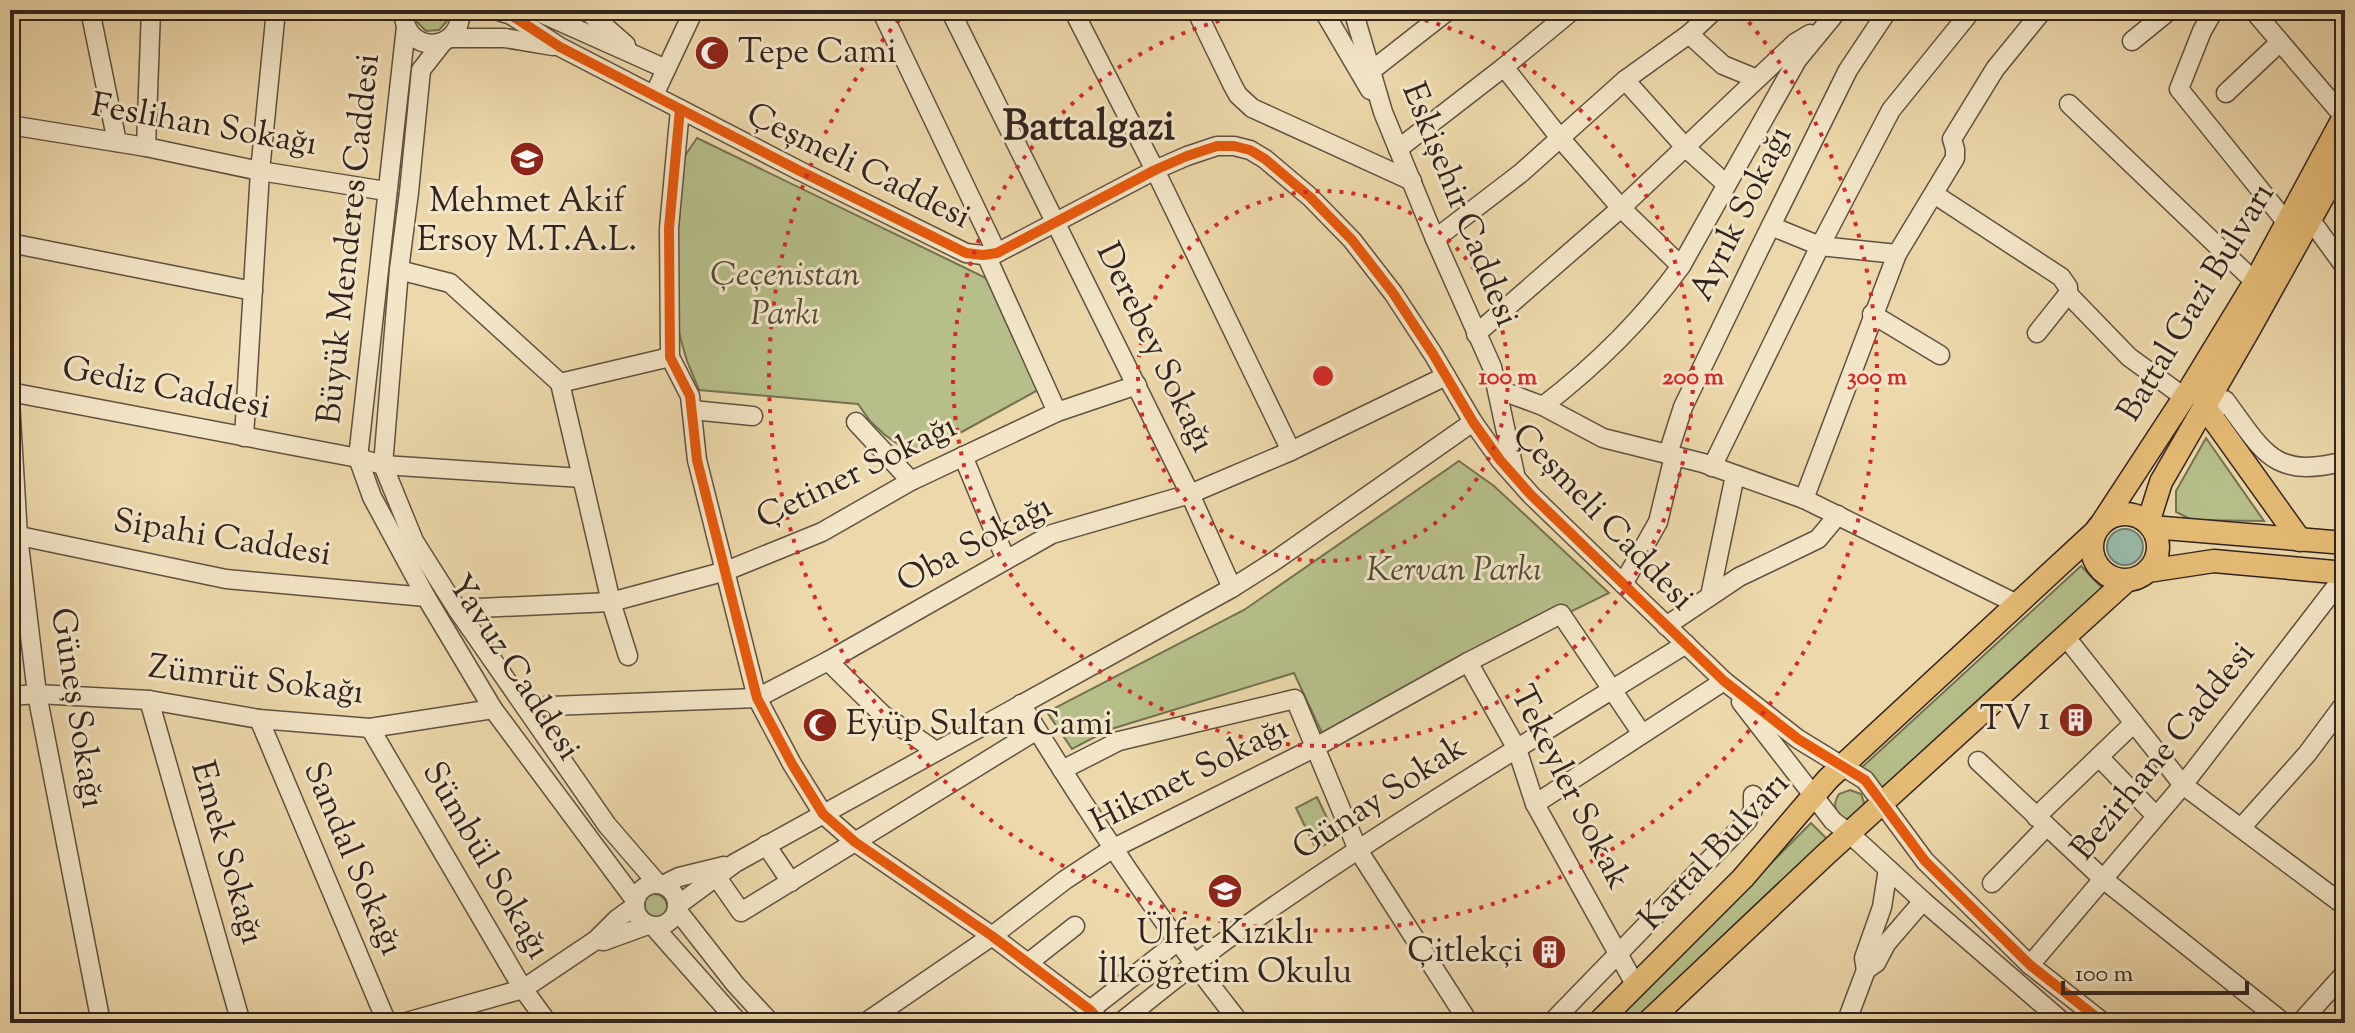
<svg xmlns="http://www.w3.org/2000/svg" width="2355" height="1033" font-family="'Sorts Mill Goudy',serif">
<style>
.green{fill:#b6bf8a;stroke:#747254;stroke-width:2}
.water{fill:#99baa8;stroke:#6f7e71;stroke-width:2}
.lines{fill:none;stroke-linecap:round;stroke-linejoin:round}
.minor-casing{stroke:#605142;stroke-width:21}
.major-casing{stroke:#31241f;stroke-width:25}
.minor{stroke:#f3e6c8;stroke-width:18}
.major{stroke:#e6bc75;stroke-width:22}
.cycleway-casing{stroke:#f3e6c8;stroke-width:15}
.cycleway{stroke:#e8590c;stroke-width:10}
.ring{fill:none;stroke:#d62828;stroke-width:4;stroke-dasharray:4 8}
.labels{text-anchor:middle;dominant-baseline:central;stroke-width:6;stroke-linejoin:round;paint-order:stroke}
.poi-label{font-size:34px;fill:#31241f;stroke:#f3e6c8;text-anchor:start}
.street-label{font-size:34px;fill:#31241f;stroke:#f3e6c8}
.park-label{font-size:34px;font-style:italic;fill:#524b3a;stroke:#f3e6c8}
.district-label{font-size:42px;font-weight:bold;fill:#31241f;stroke:#f3e6c8}
.centre{fill:#d62828;stroke:#f3e6c8;stroke-width:4}
.ring-label{font-size:24px;text-anchor:middle;font-weight:bold;fill:#d62828;stroke:#f3e6c8;stroke-width:6;stroke-linejoin:round;paint-order:stroke}
</style>
<rect width="100%" height="100%" fill="#ecd8aa"/>
<filter id="stains"><feTurbulence type="fractalNoise" baseFrequency=".0025" numOctaves="4"/><feColorMatrix values="0 0 0 0 .2 0 0 0 0 .09 0 0 0 0 .02 0 0 0 .5 -.17"/></filter>
<radialGradient id="worn" r=".72"><stop offset=".6" stop-color="#630" stop-opacity="0"/><stop offset="1" stop-color="#630" stop-opacity=".3"/></radialGradient>
<g class="green">
<path d="M417 10H447V21L439 30 426 31 417 22Z"/>
<path d="M697 138 986 278 1038 390 958 434 927 449 919 450 902 447 885 435 870 421 858 404 699 390 687 361 679 333 677 242 684 157Z"/>
<path d="M2206 438 2264 521 2192 520 2176 512V491Z"/>
<path d="M1459 461 1494 486 1609 593 1322 733 1294 673 1108 730 1072 749 1047 712 1244 610Z"/>
<path d="M2081 566 2104 590 1886 791 1860 769Z"/>
<path d="M1850 790 1861 794 1865 805 1850 820C1836 817 1831 806 1839 794Z"/>
<path d="M1317 797 1337 839 1316 849 1296 808Z"/>
<path d="M1811 823 1832 844 1636 1023H1613Z"/>
<circle cx="654" cy="907" r="13"/>
</g>
<circle class="water" cx="2125" cy="547" r="18"/>
<g class="lines">
<g class="minor-casing">
<g id="minor">
<path d="M90 10 117 142"/>
<path d="M404 10C401 55 463 55 460 10"/>
<path d="M495 10 511 15 560 47 800 171 966 253 983 255 997 253 1155 170 1187 156 1217 146H1234L1250 150 1265 159 1310 197 1352 240 1393 293 1433 354 1473 422 1500 460 1531 495 1724 681 1798 739 1865 780 1925 861 2030 965 2104 1023"/>
<path d="M534 10 666 69"/>
<path d="M586 10 626 45"/>
<path d="M881 10 997 253"/>
<path d="M950 10 1190 494 1232 588"/>
<path d="M1073 10 1155 170 1291 451"/>
<path d="M1196 10 1233 86 1238 95 1252 108 1412 181"/>
<path d="M1323 10 1370 90"/>
<path d="M1353 10 1383 112 1435 239 1492 367 1515 474"/>
<path d="M1573 10 1504 67 1560 138 1621 208 1681 266"/>
<path d="M2214 10 2202 31 2179 89 2287 223"/>
<path d="M2253 10 2344 117"/>
<path d="M406 27 358 458 372 497 426 597 493 709 635 900"/>
<path d="M1689 34 1723 65 1757 79"/>
<path d="M450 38H505L553 46"/>
<path d="M2132 41 2170 10"/>
<path d="M443 42 421 70 409 192 399 270 383 465 414 541 457 609 607 825 658 884"/>
<path d="M1371 71 1449 10"/>
<path d="M1625 80 1685 147 1726 184"/>
<path d="M2226 93 2280 42"/>
<path d="M654 95 694 10"/>
<path d="M2069 104 2255 282"/>
<path d="M680 109 669 228 670 357 690 396 697 460 757 698 792 764 823 814 855 842 992 936 1090 1010 1102 1023"/>
<path d="M10 125 146 147 260 171 386 191"/>
<path d="M146 147 151 10"/>
<path d="M1398 149 1504 67"/>
<path d="M1934 194 2061 277 2068 287V294L2129 357 2184 397"/>
<path d="M2310 219 2345 267"/>
<path d="M1771 226 1820 246 1897 254"/>
<path d="M1435 239 1521 173 1625 80 1689 34 1715 10"/>
<path d="M10 240V279"/>
<path d="M10 243 253 291"/>
<path d="M986 255 1057 412"/>
<path d="M399 270 450 283 560 383 670 357"/>
<path d="M1872 314 1940 355"/>
<path d="M2037 333 2068 294"/>
<path d="M1476 334 1621 208 1795 43 1810 34"/>
<path d="M560 383 611 602 628 656"/>
<path d="M1497 389 1543 406 1603 438 1703 463 1804 499 2017 604"/>
<path d="M10 392 358 458 383 465 582 478"/>
<path d="M10 401 18 536 37 694 101 1023"/>
<path d="M1543 406C1595 366 1643 319 1681 266L1797 60 1838 10"/>
<path d="M692 410 753 416"/>
<path d="M2210 415 2225 400C2264 452 2273 480 2345 461"/>
<path d="M856 422 911 481"/>
<path d="M244 437 260 171 276 10"/>
<path d="M1668 454 1683 407 1756 256 1848 70 1888 10"/>
<path d="M963 456 1006 560"/>
<path d="M1712 467 1820 246 1891 110 1972 10"/>
<path d="M1804 499 1897 254 1955 158V149L1952 139 1995 69 2043 10"/>
<path d="M10 534 226 579 426 597"/>
<path d="M1623 584 1658 522 1674 456"/>
<path d="M1710 596 1735 475"/>
<path d="M457 609 611 602 726 571 822 532 911 481 1057 412 1137 385"/>
<path d="M1666 626 1739 577 1818 539 1838 515"/>
<path d="M2065 636 2183 785 2345 906"/>
<path d="M828 661 883 715 936 751"/>
<path d="M1468 662 1517 749 1535 804 1636 986"/>
<path d="M10 696 37 694 149 700 259 719 370 728 493 709"/>
<path d="M149 700 241 1023"/>
<path d="M1741 702 1833 821 1850 834 1923 901 2064 1023"/>
<path d="M1021 704C1089 815 1160 922 1240 1023"/>
<path d="M525 707 757 698 828 661 1052 534 1190 494 1291 451 1446 376"/>
<path d="M259 719 387 1023"/>
<path d="M370 728 523 989 548 1023"/>
<path d="M2099 757 2156 816"/>
<path d="M1978 761 2103 879 2284 1023"/>
<path d="M1062 770 1119 741 1295 699 1358 850 1469 1023"/>
<path d="M1535 804 1724 681"/>
<path d="M2036 817 2134 723"/>
<path d="M2241 828 2307 754 2345 703"/>
<path d="M766 845 791 882"/>
<path d="M716 876 741 912 1037 730"/>
<path d="M1992 883 2046 827"/>
<circle cx="656" cy="905" r="21"/>
<path d="M663 885 679 877 724 866"/>
<path d="M678 905 735 863 1232 588 1276 560 1473 422"/>
<path d="M677 910 735 984 771 1023"/>
<path d="M654 927 739 1023"/>
<path d="M596 940 604 941 648 925"/>
<path d="M1028 963 1075 926"/>
<path d="M2030 965 2183 785 2345 575"/>
<path d="M1866 970 1864 958 1882 907 1888 869"/>
<path d="M1090 1010 1177 942"/>
<path d="M403 1023 523 989 596 940 617 919 635 906"/>
<path d="M865 1023 992 936 1065 880 1112 849 1314 748 1468 662 1561 614 1642 734"/>
<path d="M1120 1023C1160 991 1199 959 1240 930 1384 828 1536 737 1686 644"/>
<path d="M1551 1023 1747 821 1753 810V795"/>
<path d="M1846 1023 1866 970 1876 963 1886 944 1923 901"/>
<path d="M2300 1023 2345 973"/>
</g>
</g>
<g class="major-casing">
<g id="major">
<path d="M2204 406 2300 540"/>
<circle cx="2125" cy="547" r="33"/>
<path d="M2102 523 2191 387 2255 282 2345 115"/>
<path d="M2148 523 2161 482 2251 326 2345 157"/>
<path d="M2152 527 2345 543"/>
<path d="M2148 571 2214 561 2345 573"/>
<path d="M1598 1023 1743 878 1828 779 2095 532"/>
<path d="M1647 1023 1824 856 2126 581"/>
</g>
</g>
<use href="#minor" class="minor"/>
<use href="#major" class="major"/>
<g class="cycleway-casing">
<g id="cycleway">
<path d="M495 10 511 15 560 47 800 171 966 253 983 255 997 253 1155 170 1187 156 1217 146H1234L1250 150 1265 159 1310 197 1352 240 1393 293 1433 354 1473 422 1500 460 1531 495 1724 681 1798 739 1865 780 1925 861 2030 965 2104 1023"/>
<path d="M680 109 669 228 670 357 690 396 697 460 757 698 792 764 823 814 855 842 992 936 1090 1010 1102 1023"/>
</g>
</g>
<use href="#cycleway" class="cycleway"/>
</g>
<g class="ring">
<circle cx="1323" cy="376" r="185"/>
<path d="M1378 10A370 370 0 1 1 1268 10"/>
<path d="M1741 13A554 554 0 1 1 905 13"/>
</g>
<defs>
<g id="mosque-disc" transform="scale(1.8)"><circle r="9.5" fill="#8f2418" stroke="#f3e6c8"/><path d="M3.5-4.9A6 6 0 1 0 3.5 4.9A5 5 0 1 1 3.5-4.9Z" fill="#fff"/></g>
<g id="school-disc" transform="scale(1.8)"><circle r="9.5" fill="#8f2418" stroke="#f3e6c8"/><path d="M0-5L7-2L0 1L-7-2ZM-4 1L0 2.5L4 1V4Q0 6-4 4Z" fill="#fff"/></g>
<g id="building-disc" transform="scale(1.8)"><circle r="9.5" fill="#8f2418" stroke="#f3e6c8"/><path d="M-4-6H4V6H1V3H-1V6H-4ZM-2.5-4.3h1.7v1.8h-1.7ZM.8-4.3h1.7v1.8H.8ZM-2.5-1h1.7V.8h-1.7ZM.8-1h1.7V.8H.8Z" fill="#fff"/></g>
</defs>
<g fill-rule="evenodd">
<use href="#mosque-disc" x="712" y="53"/>
<use href="#school-disc" x="527" y="159"/>
<use href="#building-disc" x="2076" y="720"/>
<use href="#mosque-disc" x="820" y="725"/>
<use href="#school-disc" x="1225" y="891"/>
<use href="#building-disc" x="1549" y="952"/>
</g>
<g class="labels">
<g class="poi-label">
<text x="738" y="53">Tepe Cami</text>
<text x="527" y="202" text-anchor="middle">Mehmet Akif<tspan x="527" dy="39">Ersoy M.T.A.L.</tspan></text>
<text x="2050" y="720" text-anchor="end">TV 1</text>
<text x="846" y="725">Eyüp Sultan Cami</text>
<text x="1225" y="934" text-anchor="middle">Ülfet Kızıklı<tspan x="1225" dy="39">İlköğretim Okulu</tspan></text>
<text x="1523" y="952" text-anchor="end">Çitlekçi</text>
</g>
<g class="street-label">
<text transform="translate(204 126) rotate(10)">Feslihan Sokağı</text>
<text transform="translate(858 167) rotate(26)">Çeşmeli Caddesi</text>
<text transform="translate(1459 205) rotate(68)">Eskişehir Caddesi</text>
<text transform="translate(1742 214) rotate(-64)">Ayrık Sokağı</text>
<text transform="translate(350 239) rotate(-84)">Büyük Menderes Caddesi</text>
<text transform="translate(2197 303) rotate(-59)">Battal Gazi Bulvarı</text>
<text transform="translate(1154 348) rotate(64)">Derebey Sokağı</text>
<text transform="translate(166 389) rotate(11)">Gediz Caddesi</text>
<text transform="translate(857 473) rotate(-26)">Çetiner Sokağı</text>
<text transform="translate(1602 518) rotate(46)">Çeşmeli Caddesi</text>
<text transform="translate(222 539) rotate(9)">Sipahi Caddesi</text>
<text transform="translate(975 545) rotate(-28)">Oba Sokağı</text>
<text transform="translate(513 668) rotate(57)">Yavuz Caddesi</text>
<text transform="translate(256 681) rotate(7)">Zümrüt Sokağı</text>
<text transform="translate(76 708) rotate(81)">Güneş Sokağı</text>
<text transform="translate(2164 752) rotate(-51)">Bezirhane Caddesi</text>
<text transform="translate(1190 776) rotate(-27)">Hikmet Sokağı</text>
<text transform="translate(1569 788) rotate(63)">Tekeyler Sokak</text>
<text transform="translate(1380 799) rotate(-33)">Günay Sokak</text>
<text transform="translate(1715 852) rotate(-47)">Kartal Bulvarı</text>
<text transform="translate(226 853) rotate(74)">Emek Sokağı</text>
<text transform="translate(352 859) rotate(67)">Sandal Sokağı</text>
<text transform="translate(485 861) rotate(60)">Sümbül Sokağı</text>
</g>
<g class="park-label">
<text x="785" y="276">Çeçenistan<tspan x="785" dy="39">Parkı</tspan></text>
<text x="1454" y="571">Kervan Parkı</text>
</g>
<g class="district-label">
<text x="1089" y="129">Battalgazi</text>
</g>
</g>
<circle cx="1323" cy="376" r="12" class="centre"/>
<g class="ring-label">
<text x="1508" y="384">100 m</text>
<text x="1693" y="384">200 m</text>
<text x="1877" y="384">300 m</text>
</g>
<rect width="2355" height="1033" fill="none" stroke="#ecd8aa" stroke-width="40"/>
<rect x="12" y="12" width="2331" height="1009" fill="none" stroke="#31241f" stroke-width="4"/>
<rect x="20" y="20" width="2315" height="993" fill="none" stroke="#31241f" stroke-width="2"/>
<path d="M2063 981v12h184v-12" fill="none" stroke="#31241f" stroke-width="4"/>
<text x="2075" y="981" font-size="24" fill="#31241f" stroke="#f3e6c8" stroke-width="6" paint-order="stroke">100 m</text>
<rect width="100%" height="100%" filter="url(#stains)"/>
<rect width="100%" height="100%" fill="url(#worn)"/>
</svg>
